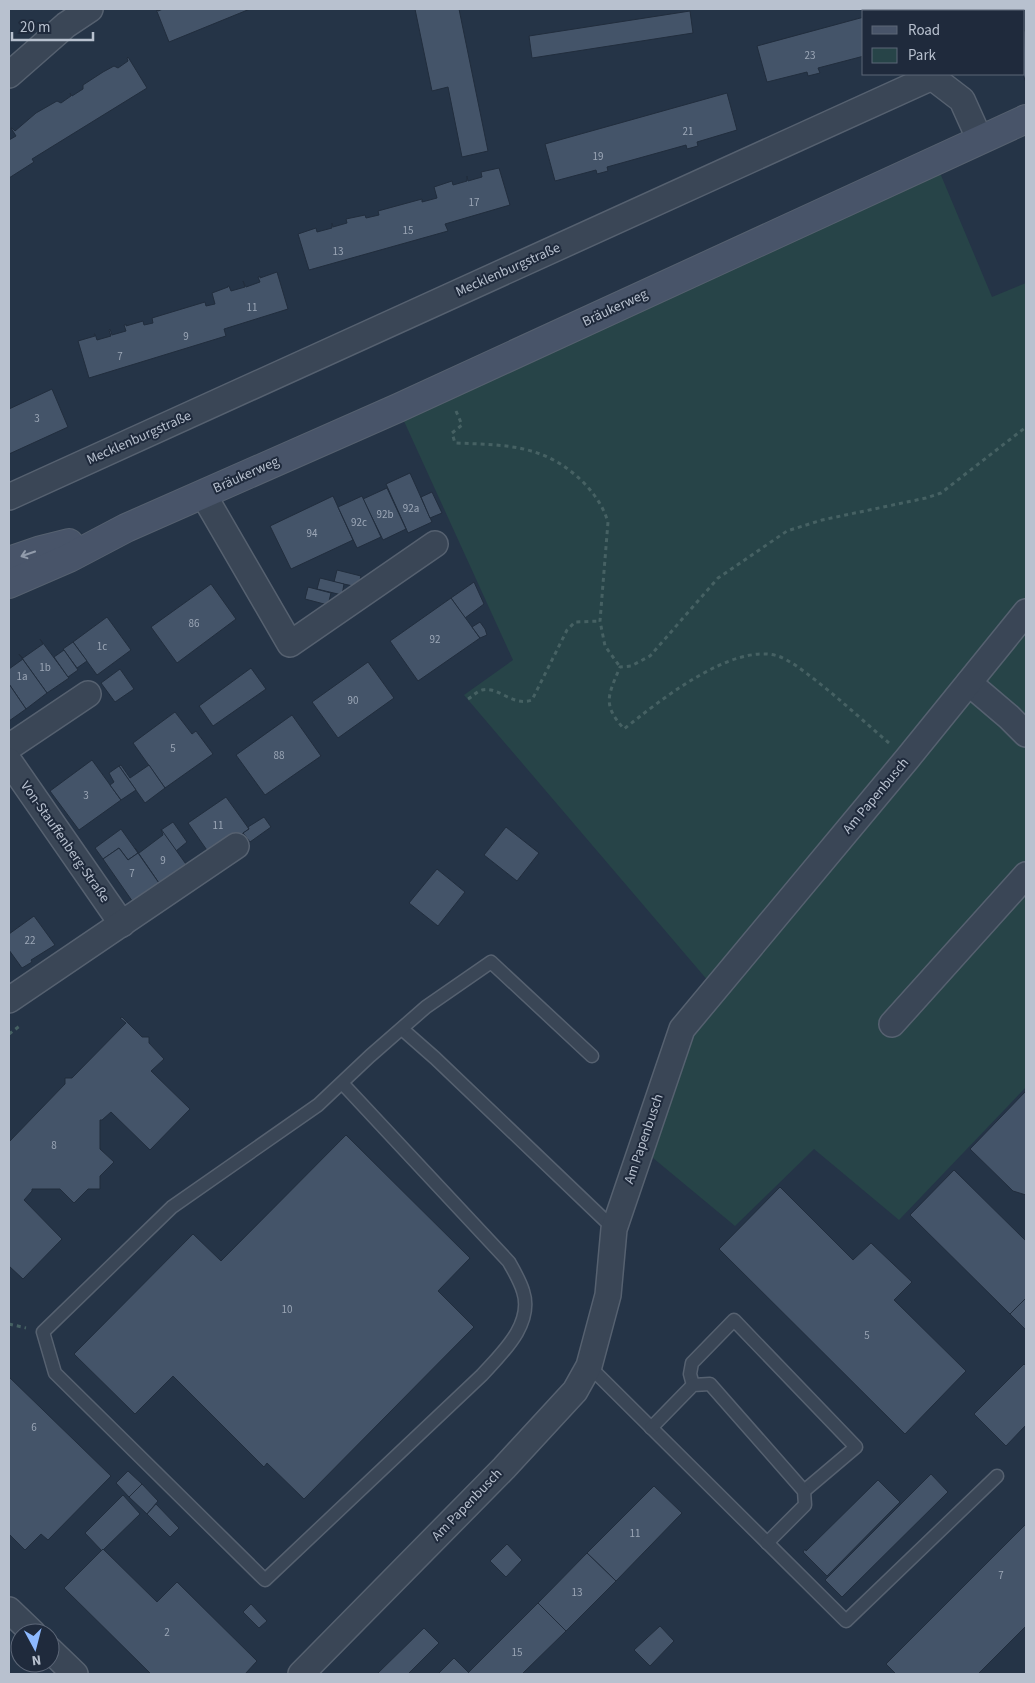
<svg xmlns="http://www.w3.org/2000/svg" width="1035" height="1683" font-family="'Source Sans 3',sans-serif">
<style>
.green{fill:#274448}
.building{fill:#445469;stroke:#212d3d}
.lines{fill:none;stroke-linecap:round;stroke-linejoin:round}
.lane-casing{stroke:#566170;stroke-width:15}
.street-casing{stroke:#566170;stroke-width:28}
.secondary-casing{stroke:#566170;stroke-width:30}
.path{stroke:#466163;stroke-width:3;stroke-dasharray:4 4;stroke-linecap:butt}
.lane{stroke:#3a4656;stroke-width:12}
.street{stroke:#3a4656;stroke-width:25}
.secondary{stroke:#485469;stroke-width:28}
.oneway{stroke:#919bab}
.labels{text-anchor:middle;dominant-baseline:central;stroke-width:4;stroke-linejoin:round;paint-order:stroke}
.number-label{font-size:11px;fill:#9ba6b6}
.street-label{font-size:14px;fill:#b8c1cf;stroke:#1f2a3c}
</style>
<rect width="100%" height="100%" fill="#253447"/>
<path class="green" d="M935 161 992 297 1026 283V1087L899 1220 814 1149 735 1226 641 1148 682 1029 715 989 464 695 513 660 398 408Z"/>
<g class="building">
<path d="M156 9 158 11 163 9H250L169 42Z"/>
<path d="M415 9H459L488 151 462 157 448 87 432 91Z"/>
<path d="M893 9H941L942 11H883Z"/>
<path d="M690 11 693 33 532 58 529 36Z"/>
<path d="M864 17V56L818 68 820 73 808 76 807 72 767 82 757 46Z"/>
<path d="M1026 30V83L1023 74 1024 31Z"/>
<path d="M128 57 147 88 32 159 34 162 9 178V140L16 136 11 128H12L15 131 36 113 57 101 61 103 71 96 70 93 72 96 83 89V85L103 72 114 66 118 68 128 61 127 58Z"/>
<path d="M727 93 737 130 697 142 698 146 687 149 686 145 607 167 608 171 597 174 596 170 555 181 545 144Z"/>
<path d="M499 168 510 205 445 224 448 231 309 270 298 234 316 228 317 232 332 228V223L333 227 347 223 346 219 365 215 366 218 379 215 378 211 422 199V202L437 198 434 187 452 181 453 185 467 181V176L468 181 482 177 481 172Z"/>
<path d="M277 272 288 309 224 329 226 336 89 378 78 341 95 336 94 334H95L97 340 111 336 109 330 110 329 112 335 126 331 124 325 126 324V326L143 321 144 325 153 323 152 318 205 302 206 306 215 304 212 293 228 287V286H229L231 291 245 287 243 281 246 287 260 282 258 277 260 276V278Z"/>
<path d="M52 389 68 427 9 454V409Z"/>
<path d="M410 473 432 522 408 533 386 484Z"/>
<path d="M387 488 406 529 383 540 363 499Z"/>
<path d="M432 492 442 513 430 518 421 497Z"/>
<path d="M333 496 353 540 291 569 270 526Z"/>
<path d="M362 496 381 537 357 548 338 507Z"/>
<path d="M337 570 361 576 358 587 334 582Z"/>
<path d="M320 578 344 584 342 595 317 589Z"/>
<path d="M474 582 484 604 465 618 451 598Z"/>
<path d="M211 584 236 619 177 663 151 627Z"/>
<path d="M308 587 331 593 328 605 305 599Z"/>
<path d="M451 598 480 638 418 681 390 641Z"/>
<path d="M107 617 131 650 97 675 73 642Z"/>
<path d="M480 622 485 629 487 635 480 638 472 627Z"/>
<path d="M40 639 69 678 47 693 19 654 23 658 43 644Z"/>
<path d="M73 642 87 661 77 668 63 649Z"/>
<path d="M64 650 78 670 68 677 54 657Z"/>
<path d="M19 654 47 693 26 709 9 684V669L23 659Z"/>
<path d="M368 662 394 698 338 738 312 702Z"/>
<path d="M251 668 266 689 213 726 199 706Z"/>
<path d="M120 669 134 689 115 702 101 683Z"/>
<path d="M9 684 26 709 9 721Z"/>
<path d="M175 712 192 734 196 731 213 754 165 788 133 743Z"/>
<path d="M292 715 321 756 265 795 236 755Z"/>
<path d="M92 760 121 800 79 830 50 791Z"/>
<path d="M121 765 130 778 149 765 165 788 145 803 119 766Z"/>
<path d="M119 766 136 790 121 800 110 785 114 782 109 773Z"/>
<path d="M226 797 249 829 211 856 188 823Z"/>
<path d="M264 817 271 827 250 842 243 833 249 829 248 827Z"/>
<path d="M173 822 187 842 176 851 161 830Z"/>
<path d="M506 827 539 853 517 881 484 855Z"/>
<path d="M121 829 138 853 128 860 119 848 103 859 95 848Z"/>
<path d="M161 829 188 867 161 886 135 848 139 853 163 835Z"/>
<path d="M119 848 128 860 138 853 161 886 135 905 103 859Z"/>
<path d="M437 869 465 892 438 926 409 903Z"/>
<path d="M34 916 55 945 31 960 32 962 22 968 9 950V934Z"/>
<path d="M122 1017 142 1037H149V1043L164 1059 151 1071 190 1109 150 1150 111 1112 102 1120H100V1149L114 1162 100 1176V1189H88L74 1203 60 1189H32V1191L24 1200 62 1239 23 1279 9 1266V1142L65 1084V1078H72L126 1023 120 1018Z"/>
<path d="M1026 1091V1195L1013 1191 970 1149Z"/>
<path d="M346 1135 470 1258 438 1291 474 1327 304 1499 267 1463 264 1467 173 1376 135 1414 74 1354 193 1234 221 1261Z"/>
<path d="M954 1170 1026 1241V1298L1010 1314 910 1215Z"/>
<path d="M780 1187 853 1260 871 1243 912 1282 894 1300 966 1371 905 1434 719 1249Z"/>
<path d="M1026 1298V1330L1010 1314Z"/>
<path d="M1024 1364 1026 1366V1425L1006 1446 974 1414Z"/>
<path d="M9 1377 111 1476 48 1540 41 1534 25 1550 9 1534Z"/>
<path d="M128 1471 142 1484 129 1497 116 1483Z"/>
<path d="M931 1474 948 1492 842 1597 825 1580Z"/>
<path d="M878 1480 900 1502 827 1576 803 1552 805 1549 806 1551Z"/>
<path d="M142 1484 158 1501 147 1514 129 1497Z"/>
<path d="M654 1486 682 1513 616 1581 587 1553Z"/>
<path d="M123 1495 140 1514 102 1551 85 1533Z"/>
<path d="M156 1504 179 1528 170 1537 147 1514Z"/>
<path d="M1026 1524V1626L978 1674H896L886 1664Z"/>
<path d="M507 1544 522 1560 506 1577 490 1561Z"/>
<path d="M103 1549 157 1602 177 1582 257 1661 245 1674H151L64 1588Z"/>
<path d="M587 1553 616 1581 566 1631 538 1603Z"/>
<path d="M538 1603 566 1631 522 1674H470L468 1673Z"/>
<path d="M251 1604 267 1621 259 1628 243 1612Z"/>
<path d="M660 1626 674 1641 650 1666 634 1650Z"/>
<path d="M424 1628 439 1643 408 1674H377Z"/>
<path d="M454 1658 470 1674H438Z"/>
</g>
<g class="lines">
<g class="lane-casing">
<g id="lane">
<path d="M402 1029 435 1058 614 1229"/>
<path d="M342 1083 509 1262C514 1271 520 1281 523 1291 534 1324 502 1353 482 1375L265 1580 55 1373 43 1332 172 1207 318 1105 370 1056 426 1007 491 962 592 1056"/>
<path d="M589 1366 846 1621 997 1476"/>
<path d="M693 1385 690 1374 692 1363 734 1320 856 1447 804 1491"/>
<path d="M651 1428 693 1385 710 1384 804 1491 805 1505 767 1543"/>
</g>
</g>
<g class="street-casing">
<g id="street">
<path d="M9 75 66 25 90 9"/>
<path d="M203 494 290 644 435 544"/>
<path d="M9 497 932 77 962 100 980 140"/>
<path d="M969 683 1009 717 1026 734"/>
<path d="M9 747 88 694"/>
<path d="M9 761 122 924"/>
<path d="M9 1000 236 846"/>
<path d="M892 1024 1026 875"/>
<path d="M9 1610 33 1633"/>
<path d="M50 1650 75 1674"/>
<path d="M301 1674 504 1468 575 1391 589 1366 608 1295 614 1229 682 1029 907 759 1026 612"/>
</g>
</g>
<g class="secondary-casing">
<g id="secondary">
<path d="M9 561 41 550 69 543"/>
<path d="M9 584 69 558 126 528 398 408 1026 119"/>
</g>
</g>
<g class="path">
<path d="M456 411 462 425 452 433 455 443C506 445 545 444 584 483 595 495 603 506 608 522L600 621 605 646 620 667"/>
<path d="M468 699C472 697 477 691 482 690 499 686 512 707 532 700L567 630 575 622 600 621"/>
<path d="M889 743C863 721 838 697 810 676 801 669 789 660 778 656 732 642 658 702 624 729 602 704 608 696 620 667L631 666 650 656 718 578 787 531 822 520 926 498 941 493 1026 427"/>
<path d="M9 1034 21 1025"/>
<path d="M9 1324 26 1328"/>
</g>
<use href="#lane" class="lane"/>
<use href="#street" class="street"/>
<use href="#secondary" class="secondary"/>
</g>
<defs><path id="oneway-shaft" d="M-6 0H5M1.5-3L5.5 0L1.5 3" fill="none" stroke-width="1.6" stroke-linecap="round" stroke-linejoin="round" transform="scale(1.25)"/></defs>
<use class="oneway" href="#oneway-shaft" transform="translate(28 554) rotate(161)"/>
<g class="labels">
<g class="number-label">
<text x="810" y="55">23</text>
<text x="688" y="131">21</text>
<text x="598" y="156">19</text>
<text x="474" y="202">17</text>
<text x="408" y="230">15</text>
<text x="338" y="251">13</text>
<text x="252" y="307">11</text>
<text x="186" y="336">9</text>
<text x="120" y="356">7</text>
<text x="37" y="418">3</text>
<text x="411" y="508">92a</text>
<text x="385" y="514">92b</text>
<text x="359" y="522">92c</text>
<text x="312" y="533">94</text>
<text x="194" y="623">86</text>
<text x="435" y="639">92</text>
<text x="102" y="646">1c</text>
<text x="45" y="667">1b</text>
<text x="22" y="676">1a</text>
<text x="353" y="700">90</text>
<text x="173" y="748">5</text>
<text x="279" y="755">88</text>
<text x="86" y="795">3</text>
<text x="218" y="825">11</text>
<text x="163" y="860">9</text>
<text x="132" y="873">7</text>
<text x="30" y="940">22</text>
<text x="54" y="1145">8</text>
<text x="287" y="1309">10</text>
<text x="867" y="1335">5</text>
<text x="34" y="1427">6</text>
<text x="635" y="1533">11</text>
<text x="1001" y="1575">7</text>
<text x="577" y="1592">13</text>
<text x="167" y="1632">2</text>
<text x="517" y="1652">15</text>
</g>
<g class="street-label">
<text transform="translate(508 270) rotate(-24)">Mecklenburgstraße</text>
<text transform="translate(615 308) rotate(-25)">Bräukerweg</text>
<text transform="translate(139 438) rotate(-24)">Mecklenburgstraße</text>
<text transform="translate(246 475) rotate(-24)">Bräukerweg</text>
<text transform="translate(876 796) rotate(-50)">Am Papenbusch</text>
<text transform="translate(65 842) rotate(55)">Von-Stauffenberg-Straße</text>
<text transform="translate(644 1139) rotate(-71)">Am Papenbusch</text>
<text transform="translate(467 1505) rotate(-46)">Am Papenbusch</text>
</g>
</g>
<rect width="1035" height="1683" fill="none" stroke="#b8c1cf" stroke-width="20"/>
<rect x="862" y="10" width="162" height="65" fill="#1f2a3c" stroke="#5c6677"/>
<rect x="872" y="26" width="25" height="8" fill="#485469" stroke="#5c6677"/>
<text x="908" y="35" font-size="15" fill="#b8c1cf">Road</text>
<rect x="872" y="48" width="25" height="15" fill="#274448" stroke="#5c6677"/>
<text x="908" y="60" font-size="15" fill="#b8c1cf">Park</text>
<g transform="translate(35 1648) rotate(173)"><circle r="24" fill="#1f2a3c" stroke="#5c6677"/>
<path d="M0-4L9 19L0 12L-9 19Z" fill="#8db9ff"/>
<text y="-8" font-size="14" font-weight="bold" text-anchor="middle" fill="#b8c1cf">N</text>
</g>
<path d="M12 32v8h81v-8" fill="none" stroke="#b8c1cf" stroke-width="2.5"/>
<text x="20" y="32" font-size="15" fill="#b8c1cf" stroke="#1f2a3c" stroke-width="4" paint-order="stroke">20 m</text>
</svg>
